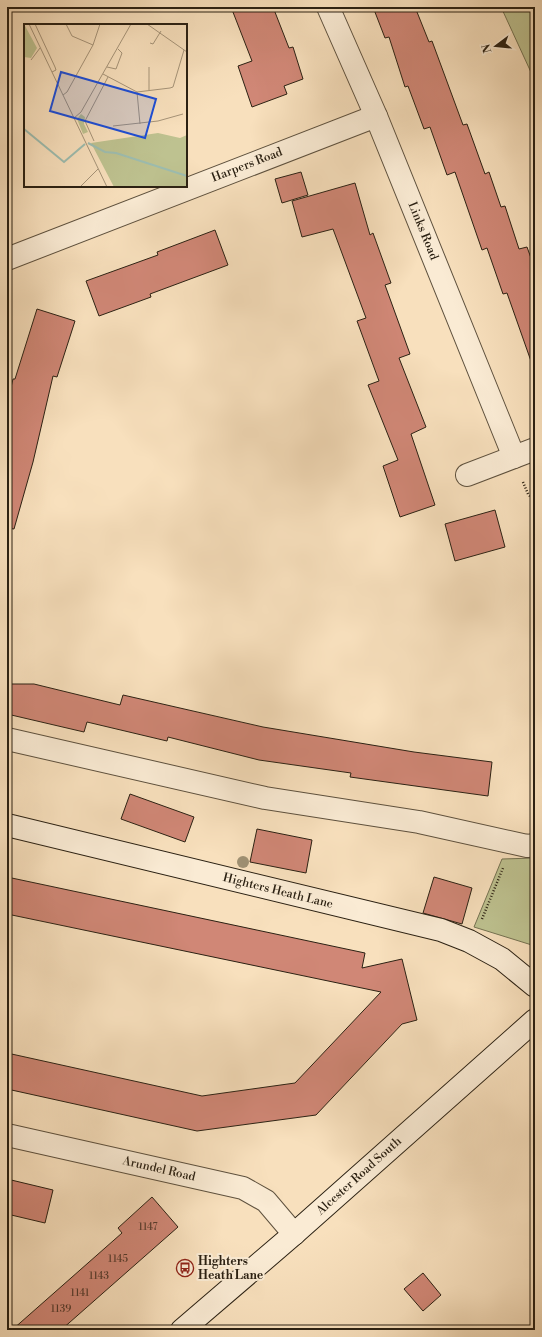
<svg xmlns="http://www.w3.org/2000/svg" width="542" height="1337" font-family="'Libre Bodoni',serif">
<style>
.green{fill:#bec290;stroke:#747252}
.building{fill:#d08776;stroke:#2b2113}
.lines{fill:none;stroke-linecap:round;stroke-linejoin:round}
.street-casing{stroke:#5e513e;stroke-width:24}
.secondary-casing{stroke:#2b2113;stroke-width:24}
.path{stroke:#2b2113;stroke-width:2.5;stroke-dasharray:1 2;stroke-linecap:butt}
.street{stroke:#faebd4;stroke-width:22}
.secondary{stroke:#faebd4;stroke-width:22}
.tree{fill:#9f9174}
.labels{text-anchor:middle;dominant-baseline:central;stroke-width:4;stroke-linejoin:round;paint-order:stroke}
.number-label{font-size:10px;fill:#543a2c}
.street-label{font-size:12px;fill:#2b2113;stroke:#faebd4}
.poi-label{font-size:12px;font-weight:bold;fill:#2b2113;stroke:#faebd4;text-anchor:start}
.inset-river{fill:none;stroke:#9dbdb0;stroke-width:2}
.inset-road{fill:none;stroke:#a69479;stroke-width:1}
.view{fill:#1d4ed8;fill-opacity:0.15;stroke:#1d4ed8;stroke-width:2}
.inset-edge{fill:none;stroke:#2b2113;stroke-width:2}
</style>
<rect width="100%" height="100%" fill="#f8e0bd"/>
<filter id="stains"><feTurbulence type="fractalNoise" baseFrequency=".005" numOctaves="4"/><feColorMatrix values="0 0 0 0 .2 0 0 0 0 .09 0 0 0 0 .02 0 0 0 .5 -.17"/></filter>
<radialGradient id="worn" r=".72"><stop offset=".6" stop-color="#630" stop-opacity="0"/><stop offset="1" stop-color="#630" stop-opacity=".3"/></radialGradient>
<g class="green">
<path d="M501 7H535V81Z"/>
<path d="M535 858V946L474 927 502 859Z"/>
</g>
<g class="building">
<path d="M231 7H273L289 48 293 47 303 79 284 86 287 94 252 107 238 66 252 61Z"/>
<path d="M373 7H415L429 42 432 41 463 125 467 124 485 174 489 172 501 207 505 206 519 249 527 247 535 269V364H532L507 293 503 294 487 248 482 250 455 172 447 175 430 127 424 129 408 86 405 87 389 37 385 38Z"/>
<path d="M301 172 308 195 282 203 275 179Z"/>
<path d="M355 183 370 235 373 233 391 283 385 285 410 354 399 358 426 427 411 434 435 505 400 517 383 466 398 460 368 385 379 381 357 321 366 318 333 229 302 237 292 201Z"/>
<path d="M215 230 228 265 150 294 151 297 99 316 86 281 158 255 157 252Z"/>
<path d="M37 309 75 321 57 377 53 376 33 462 14 529 7 528V404L13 379H15Z"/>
<path d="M495 510 505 547 455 561 445 524Z"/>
<path d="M7 684H34L120 705 123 695 263 727 414 752 492 762 488 796 350 777 351 773 259 760 168 737 167 741 87 722 84 732 7 714Z"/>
<path d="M130 794 194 817 185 842 121 819Z"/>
<path d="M257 829 312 840 306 873 250 862Z"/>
<path d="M7 877 365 953 362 968 402 959 417 1020 402 1024 316 1115 197 1131 7 1089V1053L202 1096 295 1083 381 992 7 914Z"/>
<path d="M434 877 472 888 462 924 423 913Z"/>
<path d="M7 1179 53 1190 45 1223 7 1214Z"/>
<path d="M152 1197 178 1227 61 1330H12L122 1233 118 1228Z"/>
<path d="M423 1273 441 1295 423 1311 404 1289Z"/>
</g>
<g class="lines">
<g class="street-casing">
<g id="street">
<path d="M328 7 376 116 514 457"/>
<path d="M7 259 376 116"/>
<path d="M467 475 535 449"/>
<path d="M7 739 265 798 419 822 527 846 535 845"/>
<path d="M7 1135 243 1188 266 1201 294 1234"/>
</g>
</g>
<g class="secondary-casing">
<g id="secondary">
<path d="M7 825 441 930 469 941 502 959 535 986"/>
<path d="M182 1330 294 1234 535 1020"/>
</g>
</g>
<g class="path">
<path d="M523 482 528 494 535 502"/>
<path d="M482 919 503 868"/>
</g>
<use href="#street" class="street"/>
<use href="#secondary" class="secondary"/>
</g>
<circle class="tree" cx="243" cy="862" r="6"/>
<defs>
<g id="bus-ring" transform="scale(0.9)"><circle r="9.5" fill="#faebd4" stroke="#8f2418" stroke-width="1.5"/><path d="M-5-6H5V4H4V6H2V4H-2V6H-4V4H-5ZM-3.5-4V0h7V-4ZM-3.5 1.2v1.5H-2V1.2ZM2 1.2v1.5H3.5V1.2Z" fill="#8f2418"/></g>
</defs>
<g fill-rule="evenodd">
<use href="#bus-ring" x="185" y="1268"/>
</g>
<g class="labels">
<g class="number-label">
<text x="148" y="1227">1147</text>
<text x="118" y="1259">1145</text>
<text x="99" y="1276">1143</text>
<text x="80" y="1293">1141</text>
<text x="61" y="1309">1139</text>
</g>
<g class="street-label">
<text transform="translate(247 165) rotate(-21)">Harpers Road</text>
<text transform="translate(423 231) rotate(68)">Links Road</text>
<text transform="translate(278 891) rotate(14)">Highters Heath Lane</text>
<text transform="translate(159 1169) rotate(13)">Arundel Road</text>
<text transform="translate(359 1176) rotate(-42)">Alcester Road South</text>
</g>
<g class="poi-label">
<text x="198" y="1261">Highters<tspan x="198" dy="14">Heath Lane</tspan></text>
</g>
</g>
<g transform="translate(24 24)">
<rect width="163" height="163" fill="#f8e0bd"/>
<path d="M0 0 13 24 7 34 0 33ZM57 90 61 93 60 100 64 108 59 110 53 95ZM134 109 156 114 163 111V163H90L67 119Z" fill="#bec290"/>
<path class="inset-river" d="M0 105 40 138 61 120M64 119 81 128 92 129 163 152"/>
<path class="inset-road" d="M5 0 83 163M11 0 31 43 32 46 28 48M42 0 48 12 69 21M123 0 163 28M126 19 129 20 137 7M7 36 16 24M83 43 92 45 98 29 94 25M79 50 113 68 146 64 149 63 160 26M125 66V43M113 68 116 100M39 71 43 68 69 21 76 0M50 94 57 88 107 0M89 102 134 97 159 90M70 117 61 97 84 53M56 163 74 145"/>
<path class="view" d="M37 48 132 75 121 114 26 87Z"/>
<rect width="163" height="163" class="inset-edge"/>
</g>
<rect width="542" height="1337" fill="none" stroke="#f8e0bd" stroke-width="24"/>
<rect x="8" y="8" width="526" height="1321" fill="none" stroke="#2b2113" stroke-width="2"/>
<rect x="12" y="12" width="518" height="1313" fill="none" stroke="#2b2113"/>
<g transform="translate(496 46) rotate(254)" stroke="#faebd4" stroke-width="3" paint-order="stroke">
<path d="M0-3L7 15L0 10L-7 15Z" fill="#2b2113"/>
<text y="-6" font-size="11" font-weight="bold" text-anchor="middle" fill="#2b2113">N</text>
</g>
<rect width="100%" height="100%" filter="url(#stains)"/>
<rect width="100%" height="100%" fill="url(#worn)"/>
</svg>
